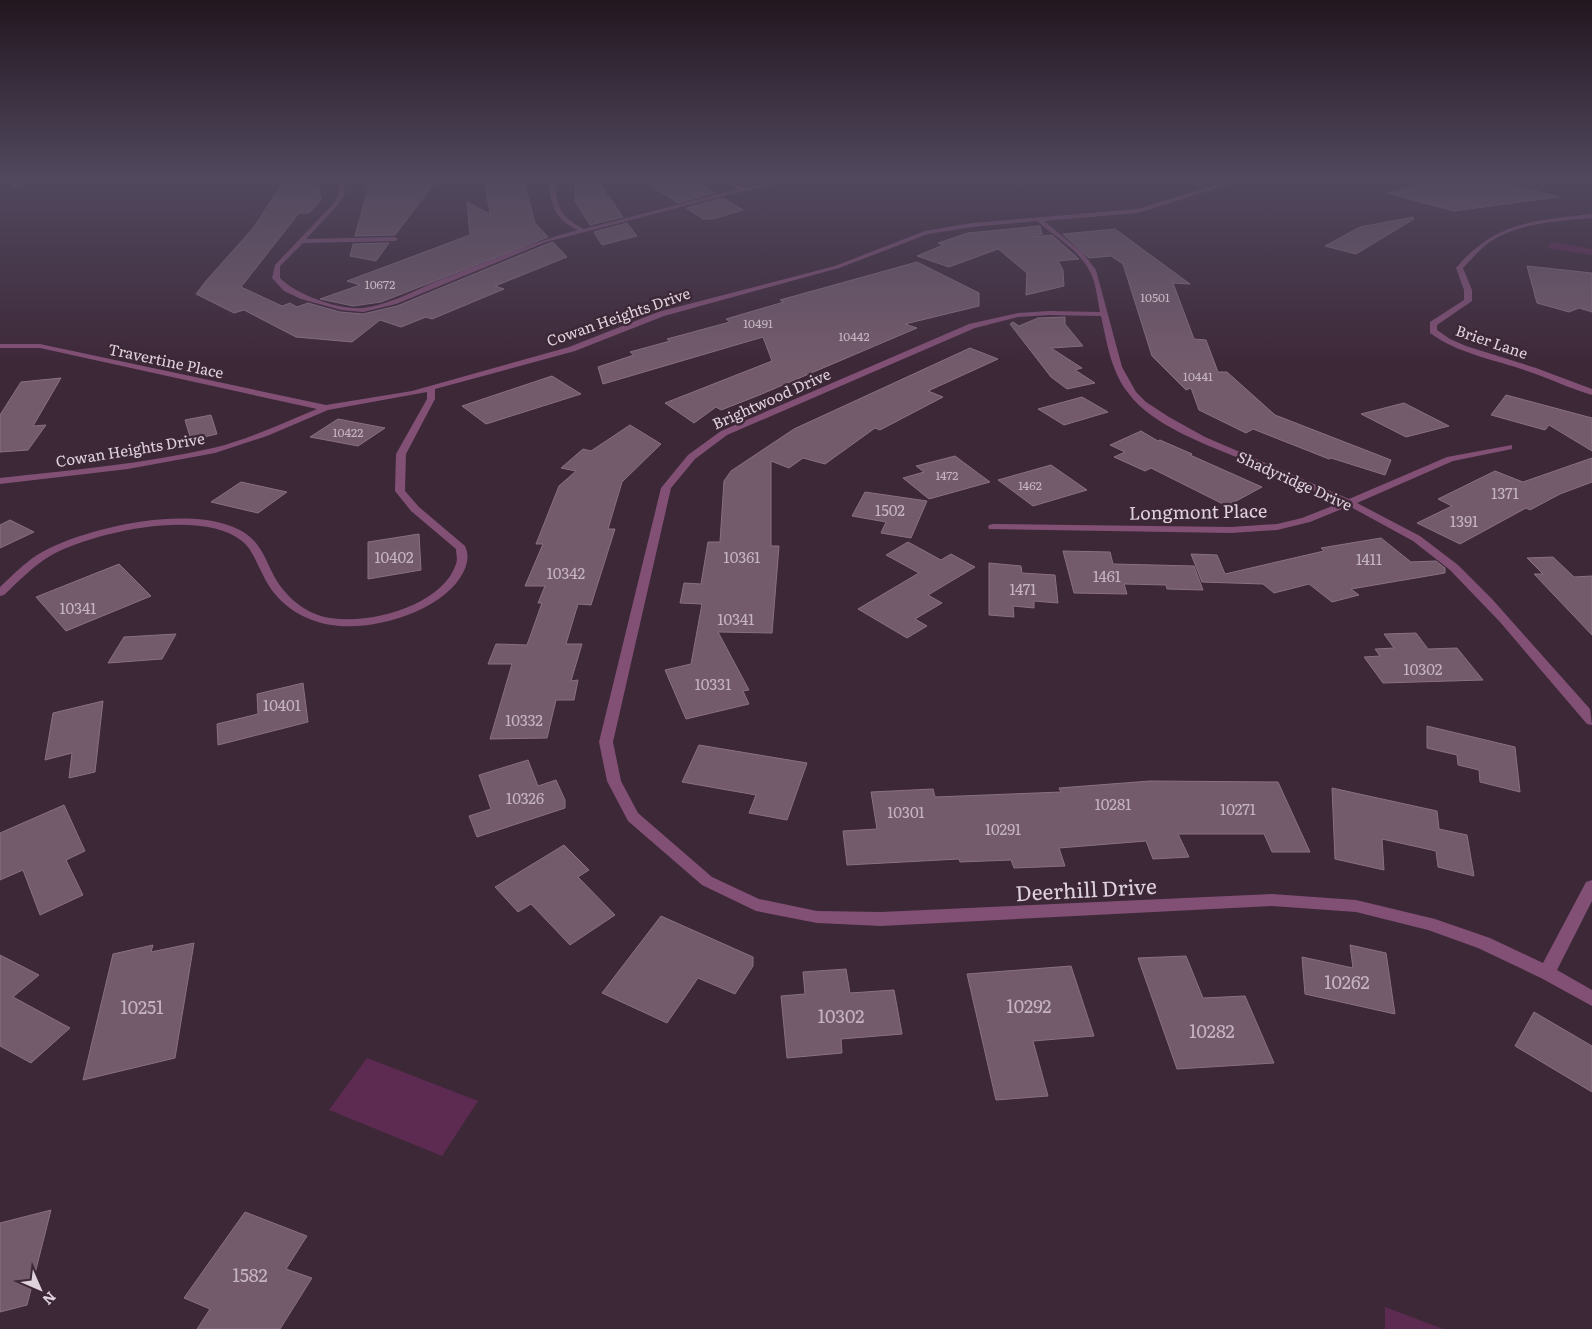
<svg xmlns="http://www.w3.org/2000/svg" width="1592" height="1329" font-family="Literata,serif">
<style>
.green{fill:#5d2a52}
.building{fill:#735b6c;stroke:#897082}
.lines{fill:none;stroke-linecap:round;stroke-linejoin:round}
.minor{fill:#825075;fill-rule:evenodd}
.labels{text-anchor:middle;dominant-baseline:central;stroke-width:5;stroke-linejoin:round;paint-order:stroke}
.far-number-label{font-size:12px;fill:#c5b4c0}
.far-street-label{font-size:15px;fill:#e0d2dc;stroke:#3d2838}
.number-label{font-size:15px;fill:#c5b4c0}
.street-label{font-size:18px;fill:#e0d2dc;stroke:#3d2838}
.near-number-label{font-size:18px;fill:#c5b4c0}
.near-street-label{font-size:21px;fill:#e0d2dc;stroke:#3d2838}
</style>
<rect width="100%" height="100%" fill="#3d2838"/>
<g class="green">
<path d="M1550 242 1592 249V255L1548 248Z"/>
<path d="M367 1058 478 1101 442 1156 329 1110Z"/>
<path d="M1385 1307 1443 1329H1385Z"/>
</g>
<g class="building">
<path d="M317 178 321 200 309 213H299L241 287 282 306 290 303 297 307 308 303 340 312 363 314 397 306 547 244 553 242 567 257 495 286 504 289 432 319 426 317 401 327 380 320 352 342 296 337 244 310 234 313 196 294 206 281 254 227 285 179Z"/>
<path d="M392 178H420L433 185 395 235 355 236 370 182Z"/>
<path d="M484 178H516L518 185 525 184 535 223 548 237 381 302 353 306 320 299 360 285 347 281 470 235 467 202 490 214Z"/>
<path d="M576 178H596L605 191V196L608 195 623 217 590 225 575 201Z"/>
<path d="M639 178H689L715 193 678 203Z"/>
<path d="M1449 178H1489L1558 197 1454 211 1387 193Z"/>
<path d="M723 198 743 210 713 219H703L686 208Z"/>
<path d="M1413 217 1414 219 1356 254 1325 246 1360 227Z"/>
<path d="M627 223 637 236 602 245 594 232Z"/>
<path d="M1040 226 1042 234 1032 237 1052 235 1079 259 1058 261 1063 270 1064 286 1026 295 1027 273 998 249 949 267 917 256 943 245 938 243 968 233Z"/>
<path d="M1115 229 1190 284 1173 283 1194 339 1206 340 1218 372H1227L1275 415 1391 460 1385 475 1331 458 1329 459 1253 429 1246 433 1199 410 1191 388 1186 390 1152 356 1123 264 1111 256 1089 258 1063 234Z"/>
<path d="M389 243 376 261 350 256 353 244Z"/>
<path d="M917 262 979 293V306L905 324 917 328 757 396 721 410 716 407 694 423 665 403 772 361 763 337 603 384 598 367 634 355 630 352 670 341 667 339 730 322 726 319 784 302 780 300Z"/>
<path d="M1527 266 1592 273V312L1579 308 1569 312 1537 303Z"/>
<path d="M1065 317V324L1083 346 1051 348 1082 368 1075 370 1095 383 1067 389 1051 377 1010 324 1013 322 1019 326 1038 318Z"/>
<path d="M970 348 998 359 928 391 943 397 880 430 875 428 825 464 803 458 789 468 771 461V546H779L772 633 718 632 749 690 743 691 749 704 686 719 665 670 691 664 702 604 680 603 684 583 701 584 708 542H720L724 481 731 471 794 429Z"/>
<path d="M552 376 581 394 486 424 462 406Z"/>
<path d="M61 378 33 426 46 425 28 450 0 452V415L21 382Z"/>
<path d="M1506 395 1592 418V451L1549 425 1545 430 1491 415Z"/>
<path d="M1082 397 1108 412 1064 425 1038 409Z"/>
<path d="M1404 403 1449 426 1406 437 1361 414Z"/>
<path d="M211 415 217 434 191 440 185 420Z"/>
<path d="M338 419 385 428 358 446 310 437Z"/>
<path d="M630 425 661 444 622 482 608 529H615L591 605 578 604 566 644H582L571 681 578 680 574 700H556L547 738 490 739 512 664H488L496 644 527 645 542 603H538L545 586H525L543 544H536L559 486 576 471 561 468 583 449 591 451Z"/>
<path d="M1141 431 1158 441 1160 440 1192 454 1190 455 1262 487 1227 506 1151 468 1145 471 1114 457 1125 452 1110 445Z"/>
<path d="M955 456 990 482 929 499 903 478 924 472 916 466Z"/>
<path d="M1592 458V482L1560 494 1530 510 1526 508 1460 544 1417 523 1452 506 1438 499 1495 471 1523 482Z"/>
<path d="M1051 465 1087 490 1033 506 998 480Z"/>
<path d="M241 482 287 492 258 513 211 502Z"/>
<path d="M865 492 927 501 911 538 881 533 886 522 852 516Z"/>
<path d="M10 520 34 532 0 548V525Z"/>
<path d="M419 534 421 570 368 579V542Z"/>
<path d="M1381 538 1411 562 1436 561 1445 568V573L1351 589 1359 595 1332 602 1309 584 1274 593 1263 584 1202 582 1191 554 1217 555 1225 574 1324 551 1321 548Z"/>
<path d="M908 542 941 560 951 554 975 567 928 595 942 603 915 619 927 626 907 638 858 609 919 573 886 555Z"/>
<path d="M1063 551 1110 552 1113 564 1194 566 1203 590 1167 589 1166 585 1124 584 1127 594 1074 593Z"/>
<path d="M1553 557 1574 577 1592 576V635L1534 574H1543L1527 558Z"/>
<path d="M989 563 1021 566 1022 573 1055 575 1058 603 1034 601V608L1013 606 1014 617 989 615Z"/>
<path d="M119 564 151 596 66 631 36 597Z"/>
<path d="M1416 633 1428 649 1457 648 1483 680 1383 683 1364 657 1380 656 1375 649 1394 648 1384 634Z"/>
<path d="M176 634 162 659 108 663 124 637Z"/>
<path d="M303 683 308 722 218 745 217 724 258 714 257 694Z"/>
<path d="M103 701 95 772 69 778 72 753 45 760 53 713Z"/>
<path d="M1427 726 1515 747 1520 792 1480 782 1479 770 1458 765 1457 755 1427 748Z"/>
<path d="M699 745 807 763 787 820 749 813 756 795 682 782Z"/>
<path d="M528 760 538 786 556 780 565 800V808L477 837 469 816 491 809 479 775Z"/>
<path d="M1150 781 1278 782 1310 852H1272L1264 834H1178L1189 857 1153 859 1146 841 1059 848 1065 866 1014 868 1011 860 960 862 959 859 847 865 843 831 877 829 871 792 933 789 935 797 1061 792 1059 788Z"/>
<path d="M1332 788 1437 811 1439 829 1467 835 1474 876 1438 867 1436 851 1382 839 1384 870 1335 859Z"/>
<path d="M64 805 85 851 66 860 83 895 40 915 23 870 0 880V833Z"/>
<path d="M564 845 589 870 578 877 615 915 570 945 531 904 518 912 495 887Z"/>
<path d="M661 916 753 957V966L735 994 698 978 667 1023 602 993Z"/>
<path d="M194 943 175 1058 83 1080 113 954 153 945 151 952Z"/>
<path d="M1350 945 1386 953 1395 1014 1305 994 1302 957 1353 968Z"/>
<path d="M0 955 39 975 13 997 70 1028 31 1063 0 1046Z"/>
<path d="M1186 956 1203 998 1245 996 1274 1063 1177 1069 1138 958Z"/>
<path d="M1071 966 1094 1036 1033 1041 1048 1096 996 1100 967 974Z"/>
<path d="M846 969 850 993 894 990 902 1034 841 1039 842 1053 787 1058 781 996 805 994 803 972Z"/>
<path d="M1534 1012 1592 1046V1092L1515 1046Z"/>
<path d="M51 1210 27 1305 0 1312V1223Z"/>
<path d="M245 1212 307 1236 286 1269 312 1278 280 1329H197L210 1309 184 1298Z"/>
</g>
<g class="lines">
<g class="minor">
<path d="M24 178H31L16 187H12V185Z"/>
<path d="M338 178H344L345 194 337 206 306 239 395 237 398 239 395 241 303 243 280 266V278C297 295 338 310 363 308 388 305 412 292 435 282 482 264 528 243 578 230 551 217 552 205 548 178H554C558 206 557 215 584 229L738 189 719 178C729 178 736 187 745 187 760 187 781 178 800 178L743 191 546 242 396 304 363 312 341 310 301 299 284 291 272 278 275 265 333 204 339 194Z"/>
<path d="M1239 178H1248L1138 213 1044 221 1083 253 1096 270 1122 367 1136 392 1146 402 1169 417 1205 437 1349 499 1447 457 1512 445V449L1453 461 1357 503 1420 536 1458 565 1492 599 1590 709 1592 725 1587 724 1500 622 1450 570 1413 541 1349 506 1310 522 1277 530 1231 533 989 529 988 527 989 525 993 524 1231 527 1277 524 1302 518 1340 503C1306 487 1271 472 1236 457 1202 443 1151 424 1129 394 1111 372 1107 343 1101 316L1049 315 1018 317 975 328 727 435 695 459 671 488 613 742 621 781 638 813 712 877 759 899 817 911 881 912 1272 894 1356 900 1435 919 1490 938 1543 963 1586 882 1592 880V901L1557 970 1592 990V1006L1541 978 1478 948 1428 930 1356 912 1272 906 881 926 817 923 756 911 702 885 628 821 607 781 599 742 661 488 688 455 721 431 969 324 1018 313 1049 311 1100 312C1097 298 1096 281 1089 270 1078 249 1054 236 1037 221L972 227 928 234 839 268 664 316 575 351 435 389V399L406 454 405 491 419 507 465 546C469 554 468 562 464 571 445 611 373 632 331 625 300 620 275 602 262 573 256 562 252 549 242 541 201 508 93 532 50 556 33 566 18 582 4 595L0 596V587C14 574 27 560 44 551 91 526 206 500 250 537 261 546 266 560 272 572 281 591 298 608 318 615 358 629 442 608 456 564 458 559 456 554 456 549L411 511 395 491 396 454 427 399V392L328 410 267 436 215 453 128 469 0 484V478C71 470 143 464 213 448 249 439 283 423 317 409L40 348H0V344H40L326 405 412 391 569 347 658 312 835 266 925 231 972 223 1137 209Z"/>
<path d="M1592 214V218C1558 221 1516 223 1487 244 1478 251 1471 260 1463 268L1472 290V301L1437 325V330L1450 339 1466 346 1536 368 1592 389V395C1571 389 1551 379 1530 372 1497 360 1458 354 1430 333V322L1464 300V290L1456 268C1494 222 1536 220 1592 214Z"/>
</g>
</g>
<linearGradient id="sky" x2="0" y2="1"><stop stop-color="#22161f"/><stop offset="0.49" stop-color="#51485e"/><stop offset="1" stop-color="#51485e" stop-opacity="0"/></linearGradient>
<rect width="1592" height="364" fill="url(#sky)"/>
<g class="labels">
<g class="far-number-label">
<text x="380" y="284">10672</text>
<text x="1155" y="297">10501</text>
<text x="758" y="323">10491</text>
<text x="854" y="336">10442</text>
<text x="1198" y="376">10441</text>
<text x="348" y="432">10422</text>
<text x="947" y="475">1472</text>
<text x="1030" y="485">1462</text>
</g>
<g class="far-street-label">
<text transform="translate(618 316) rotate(-19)">Cowan Heights Drive</text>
<text transform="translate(1492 341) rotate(19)">Brier Lane</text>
<text transform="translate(166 360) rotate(12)">Travertine Place</text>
<text transform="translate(771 398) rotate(-24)">Brightwood Drive</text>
<text transform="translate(130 449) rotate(-9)">Cowan Heights Drive</text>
<text transform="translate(1295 480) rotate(24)">Shadyridge Drive</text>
</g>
<g class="number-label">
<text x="1505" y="492">1371</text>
<text x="890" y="509">1502</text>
<text x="1464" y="520">1391</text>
<text x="394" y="556">10402</text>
<text x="742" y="556">10361</text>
<text x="1369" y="558">1411</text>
<text x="566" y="572">10342</text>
<text x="1107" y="575">1461</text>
<text x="1023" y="588">1471</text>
<text x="78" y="607">10341</text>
<text x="736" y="618">10341</text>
<text x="1423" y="668">10302</text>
<text x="713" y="683">10331</text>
<text x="282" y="704">10401</text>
<text x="524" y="719">10332</text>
<text x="525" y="797">10326</text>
<text x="1113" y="803">10281</text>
<text x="1238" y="808">10271</text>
<text x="906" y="811">10301</text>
<text x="1003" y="828">10291</text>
</g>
<g class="street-label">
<text transform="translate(1198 511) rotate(-1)">Longmont Place</text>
</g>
<g class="near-number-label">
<text x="1347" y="981">10262</text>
<text x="1029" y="1005">10292</text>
<text x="142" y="1006">10251</text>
<text x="841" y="1015">10302</text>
<text x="1212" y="1030">10282</text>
<text x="250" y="1274">1582</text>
</g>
<g class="near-street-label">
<text transform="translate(1086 888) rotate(-3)">Deerhill Drive</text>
</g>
</g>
<g transform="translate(40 1289) rotate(135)" stroke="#3d2838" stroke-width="4" paint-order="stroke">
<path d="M0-4L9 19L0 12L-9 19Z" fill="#e0d2dc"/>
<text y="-8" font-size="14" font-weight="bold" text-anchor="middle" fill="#e0d2dc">N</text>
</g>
</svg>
